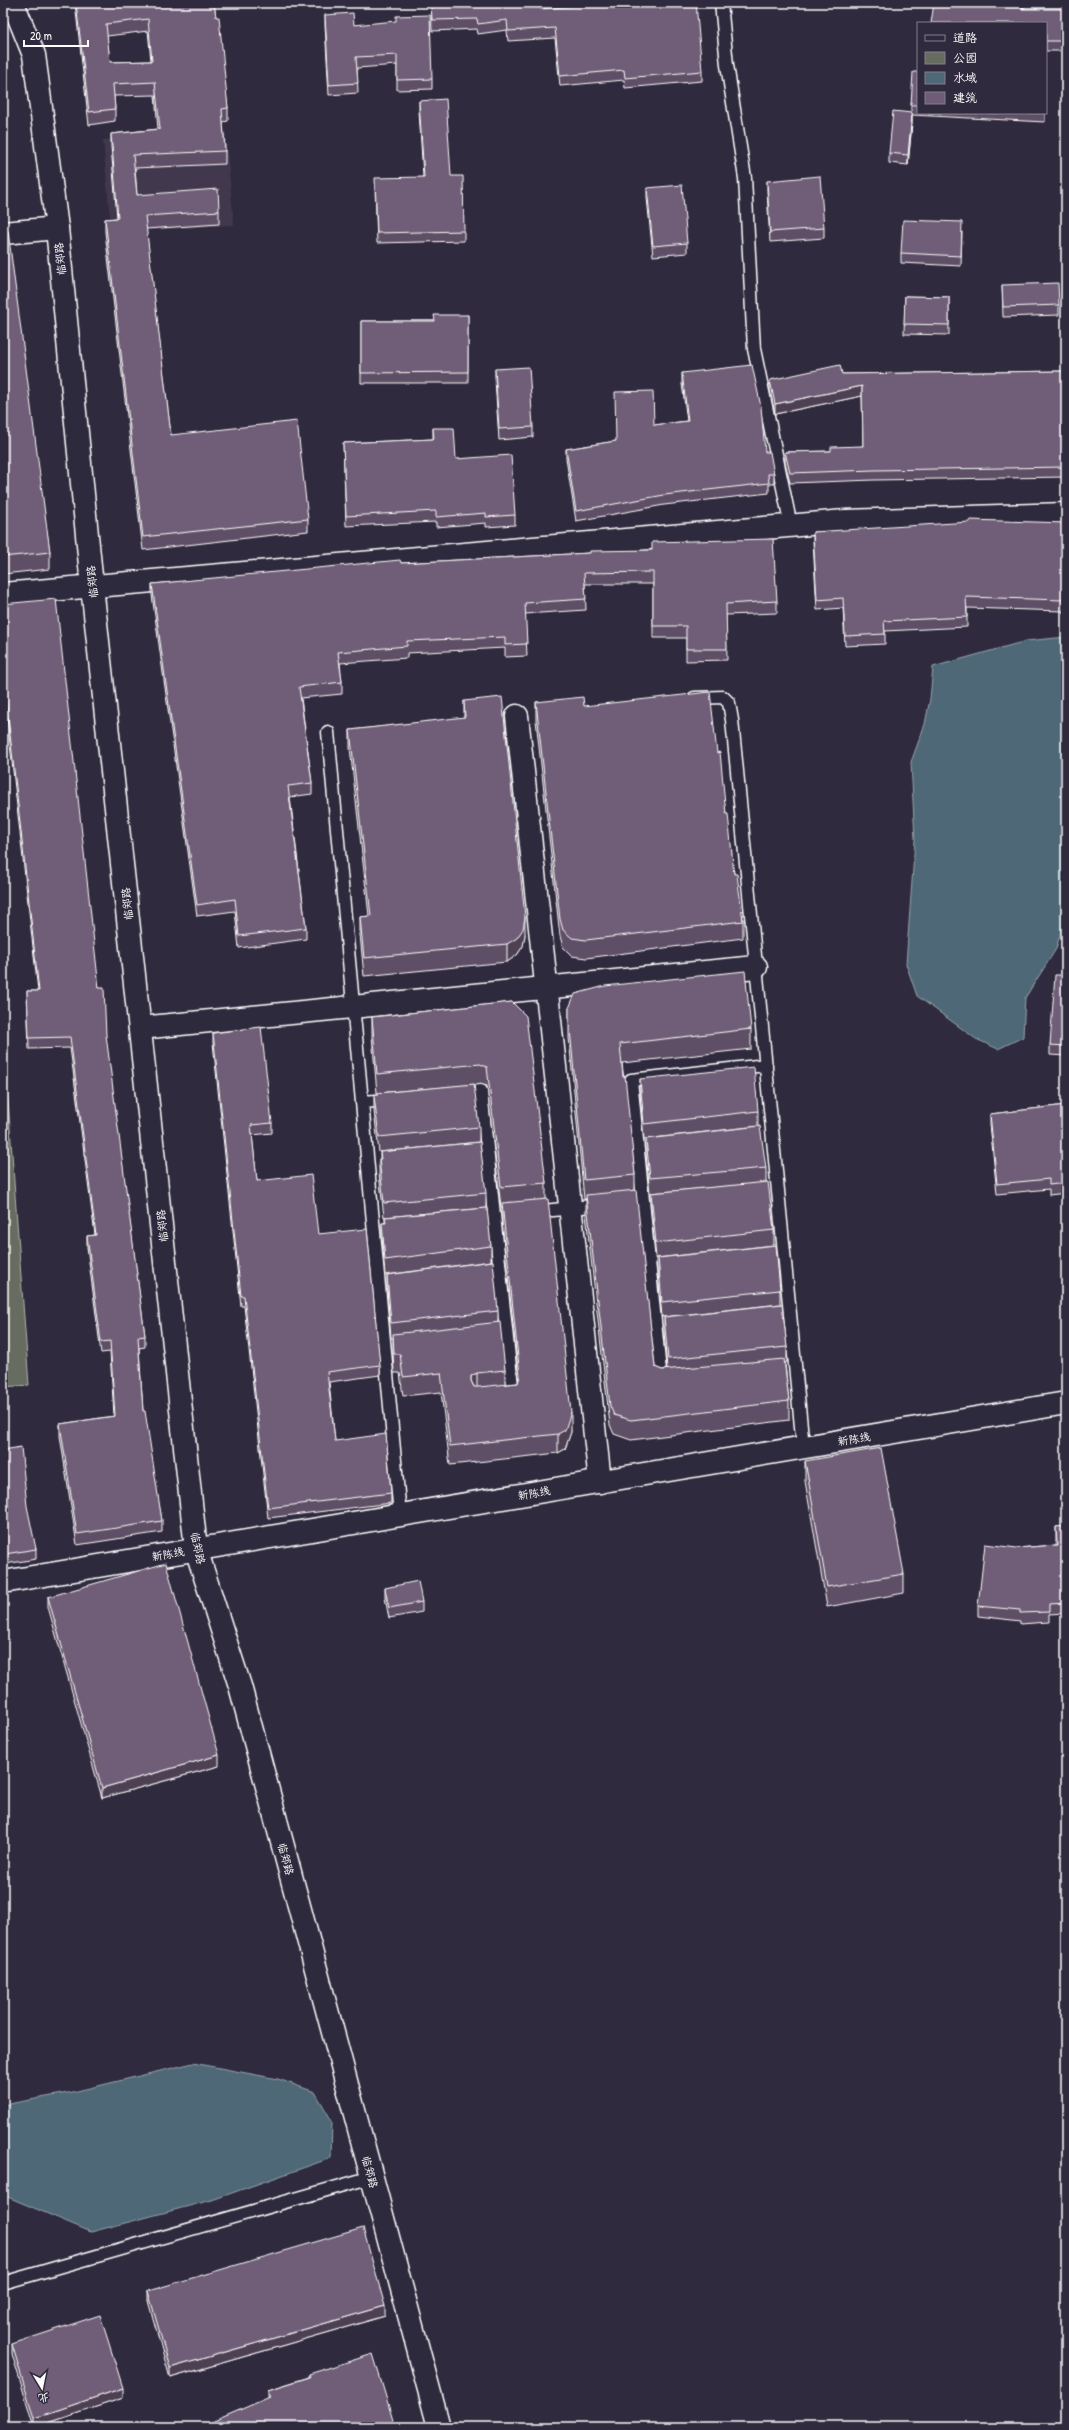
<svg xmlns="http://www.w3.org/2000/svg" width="1069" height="2430" font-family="'Patrick Hand','LXGW WenKai TC',sans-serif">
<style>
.built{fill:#42394e}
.green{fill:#666c5f;stroke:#b2b6af}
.water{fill:#4f6877;stroke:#95a4ad}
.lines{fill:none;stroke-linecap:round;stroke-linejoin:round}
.lane-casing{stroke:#fff;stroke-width:15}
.street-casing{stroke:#fff;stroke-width:25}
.secondary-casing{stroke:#fff;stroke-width:25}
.lane{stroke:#2f2a3d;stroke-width:12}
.street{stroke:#2f2a3d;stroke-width:22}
.secondary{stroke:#2f2a3d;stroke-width:22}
.wall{fill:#5f5066;stroke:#fff;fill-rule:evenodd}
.shaded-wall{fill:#4e4153;stroke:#fff}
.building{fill:#6f5d77;stroke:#fff;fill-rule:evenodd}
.labels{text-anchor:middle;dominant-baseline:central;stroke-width:3;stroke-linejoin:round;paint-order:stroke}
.street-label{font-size:11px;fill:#fff;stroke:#2f2a3d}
</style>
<rect width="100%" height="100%" fill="#2f2a3d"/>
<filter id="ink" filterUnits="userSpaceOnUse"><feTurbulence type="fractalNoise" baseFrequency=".025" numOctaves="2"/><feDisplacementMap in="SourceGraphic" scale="8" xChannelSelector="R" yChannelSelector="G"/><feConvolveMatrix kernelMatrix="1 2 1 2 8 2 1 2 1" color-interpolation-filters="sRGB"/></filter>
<g filter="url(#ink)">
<path class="built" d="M225 128 234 225 150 230 149 226 111 229 103 140Z"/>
<path class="green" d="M3 1032 29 1385 3 1387Z"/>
<g class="water">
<path d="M1066 637 1064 828 1066 831V913L1056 949 1025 998 1023 1037 998 1049 976 1039 917 996 906 964 915 840 911 762 925 724 930 699 933 667 1026 641Z"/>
<path d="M193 2063 278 2079 315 2092 332 2121 331 2158 212 2200 91 2232 3 2195V2105L73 2092Z"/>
</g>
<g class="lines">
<g class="lane-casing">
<g id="lane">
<path d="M721 3 727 65 745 178 754 349 791 526"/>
<path d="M694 698 723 697 729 703 732 720 803 1447"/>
<path d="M328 732 362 1102"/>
<path d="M460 1093 481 1091 513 1396H510"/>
<path d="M390 1100 362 1102 400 1515"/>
<path d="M534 1212 601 1205"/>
<path d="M665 1382H661L631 1080 766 1065"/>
<path d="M3 2283 372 2177"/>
</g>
</g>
<g class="street-casing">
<g id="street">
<path d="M3 233 57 228"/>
<path d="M3 594 845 521 1066 514"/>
<path d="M517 716 600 1482"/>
<path d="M140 1028 756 967"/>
</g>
</g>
<g class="secondary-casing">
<g id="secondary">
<path d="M9 3 15 8 34 55 57 228 92 586 196 1549 240 1686 439 2427"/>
<path d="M3 1582 1066 1403"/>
</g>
</g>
<use href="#lane" class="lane"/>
<use href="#street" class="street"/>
<use href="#secondary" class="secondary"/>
</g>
<g class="wall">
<path d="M75 3H214L228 108V121L223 122 225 151V164L135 168 137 195 219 211V224L146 229 171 435 308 519V531L143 550 105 232V219L117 218 111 146V134L158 129 155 95 114 96 115 109V121L89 125ZM148 31 151 61 110 62 107 36Z"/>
<path d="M431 3 541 9 702 71V81L625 88 624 80 560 86 555 38 508 41 507 30 478 34 477 29 432 31Z"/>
<path d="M934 3H1025L1024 9H1066V51H1046V23Z"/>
<path d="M325 15 354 25 432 79V89L397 90V65L357 68 358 93 329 95 325 25Z"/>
<path d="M918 72V113H1045V122L912 115V123L908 165 889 163V153L911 113V105Z"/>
<path d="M419 101 464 231V241L377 243 375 188 423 177 419 111Z"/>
<path d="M3 180 5 194V211H3Z"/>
<path d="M767 181 824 228V238L770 242 767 191Z"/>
<path d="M647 188 687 243V253L653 256 647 198Z"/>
<path d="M3 232 50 552V569L3 574Z"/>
<path d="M962 232 961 266 901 263V253Z"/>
<path d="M1002 285 1059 305V315L1003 317Z"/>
<path d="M905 296 949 297V335L904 334Z"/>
<path d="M468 315V383H361V321H434Z"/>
<path d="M495 369 533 427V437L499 440 495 380Z"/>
<path d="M1066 371V477L874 480 790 483 785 462V452L831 451 863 446 862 396 775 414 770 390V380L842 374Z"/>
<path d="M682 373 765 452 774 474V484H769V493L664 505 576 521 566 459V449L616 441 654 425 687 421 682 384Z"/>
<path d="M433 428 456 459 515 515V525L486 527V523L436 527V522L346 526 343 443 433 439Z"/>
<path d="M1066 523V613H1063V611L967 608V627L885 631V644L845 646 843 608 817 610 813 542V532Z"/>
<path d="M590 553 777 601V613L726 615 727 660 686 661V638H653V584H585L586 610 525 614 527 656 505 657V648L407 653V658L340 663 342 682V694L301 698 312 783V794L290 797 306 928V939L239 948 235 911 197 916 152 595V584L401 563Z"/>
<path d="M3 604 99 988 145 1336V1347L139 1348 143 1411 162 1521V1532L77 1545 60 1436V1424L114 1416 110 1352 101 1353 87 1247V1236L95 1235 70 1048 29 1049 27 991H38L3 683Z"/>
<path d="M464 701 525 935 523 946 517 955 507 962 364 976 360 935V917L369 916 350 748V730L464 718Z"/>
<path d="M536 702 584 706 717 753 726 814 734 874 743 921V938L586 958 572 956 563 947 560 936 536 720Z"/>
<path d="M1066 975V1056L1050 1055V1045Z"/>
<path d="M512 1002 546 1183V1199L571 1432 565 1449 558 1453 450 1465 441 1392 403 1396 400 1373H394L393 1353V1338H391L387 1290V1275L498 1311V1322L505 1370V1384L518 1383 519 1380 502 1222V1207H501L487 1086 480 1084 377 1093 372 1036V1017Z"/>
<path d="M569 1008 751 1029V1049L622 1063 635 1175V1190L655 1367 662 1370 667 1369 664 1332V1317L787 1347V1362L785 1363 789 1401V1420L631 1440 614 1434 610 1425 586 1215V1199H584L569 1038Z"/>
<path d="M213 1033 272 1123V1133L252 1135 257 1181 318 1234 380 1365V1375L329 1382 335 1441 391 1493V1503L268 1518 244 1306H241L213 1043Z"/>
<path d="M640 1079 758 1111V1126L644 1139 640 1094Z"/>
<path d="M374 1096 479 1127V1142L379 1152 374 1111Z"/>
<path d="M1066 1105V1193L1049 1195V1189L997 1194 990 1124V1114Z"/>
<path d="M646 1139 766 1168V1183L650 1193 646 1154Z"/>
<path d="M380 1152 486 1193V1208L384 1217 379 1174V1159H380Z"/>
<path d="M651 1193 774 1230V1245L656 1258 651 1208Z"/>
<path d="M385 1217 491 1246V1261L385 1275 382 1238V1223H385Z"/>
<path d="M658 1258 780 1290V1304L662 1317 658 1273Z"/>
<path d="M3 1450 36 1549V1559L5 1564 3 1553Z"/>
<path d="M805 1461 904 1574V1593L827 1607 805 1481Z"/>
<path d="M1066 1526V1613L1049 1614V1622L1020 1624V1621L978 1616V1606L1017 1548 1056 1545V1527Z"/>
<path d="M385 1588 422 1602V1612L389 1618 385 1598Z"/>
<path d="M48 1597 219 1766 102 1798 48 1607Z"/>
<path d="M148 2291 385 2316 170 2378 148 2301Z"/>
<path d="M12 2344 123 2398 36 2427H34L12 2354Z"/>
<path d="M309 2374 395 2427 268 2398V2390L309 2377Z"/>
</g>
<g class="shaded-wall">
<path d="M1023 3H1025L1022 19V9Z"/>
<path d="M912 113V123L908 165V155Z"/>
<path d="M862 386V396L775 414V404Z"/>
<path d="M525 917V935L523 946 517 955 507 962V944Z"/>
<path d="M477 1373V1392L471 1381V1376Z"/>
<path d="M571 1412V1432L565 1449 558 1453V1434Z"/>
<path d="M219 1755V1766L102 1798V1788Z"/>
<path d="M385 2306V2316L170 2378V2368Z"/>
<path d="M123 2388V2398L36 2427H34V2418Z"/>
</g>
<g class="building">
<path d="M76 3H214L216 17H219L228 108 222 109 225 151 133 155 137 195 218 189 219 211 145 216 171 435 297 421 308 519 143 537 105 219 118 218 111 134 160 129 155 82 113 84 115 109 89 112ZM148 19 152 61 110 62 106 24Z"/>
<path d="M431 3H541V9L607 3H696L702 71 625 78 624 70 560 76 555 28 508 31 507 20 478 24 477 19 432 20Z"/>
<path d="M934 3H1023L1022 9H1066V41H1046V23H931Z"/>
<path d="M353 13 354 25 396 21V16L430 15 432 79 397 80V55L356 57 358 83 329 85 325 15Z"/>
<path d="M913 72H918V105H911Z"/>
<path d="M446 99 451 176H463L464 231 377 233 375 178 424 177 419 101Z"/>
<path d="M893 111 912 113 908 155 889 153Z"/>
<path d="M820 176 824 228 770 232 767 181Z"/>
<path d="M3 180 5 194H3Z"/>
<path d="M682 185 687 243 653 246 647 188Z"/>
<path d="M903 220 962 222 961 256 901 253Z"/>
<path d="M8 231 50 552 3 557V232Z"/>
<path d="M1058 283 1059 305 1003 307 1002 285Z"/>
<path d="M905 296 949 297V325L904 324Z"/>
<path d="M434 315H468V372L361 373V321H435Z"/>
<path d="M752 365 761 407 765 452H770L774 474H768L769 483 664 495 576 511 566 449 616 441 615 392 653 391 654 425 688 421 682 373Z"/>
<path d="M840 365 842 374 1066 371V467L874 470 790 473 785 452 831 451V447L863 446 862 386 775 404 770 380Z"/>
<path d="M529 367 533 427 499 429 495 369Z"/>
<path d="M433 428H454L456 459 511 455 515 515 486 517V513L436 517V511L346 516 343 443 434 439Z"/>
<path d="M970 520 1066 523V603H1063V600L966 597 967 617 884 621 885 634 845 636 843 598 817 600 813 532 970 522Z"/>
<path d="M773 539 777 601 726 604 727 649H686V626H653V572L584 573 586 599 525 603 527 644 505 645V637L407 641V646L338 652 342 682 299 687 312 783 288 786 306 928 239 936 235 899 197 905 152 584 400 560 401 563 590 553V551L652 550V542Z"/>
<path d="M56 599 99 988H104L106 1035 145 1336 138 1337 143 1411H145L162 1521 77 1534 60 1424 115 1416 110 1341 101 1342 87 1236 96 1235 70 1037 29 1038 27 991H39L3 672V604Z"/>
<path d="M710 692 717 753 720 752 726 814H728L734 874H737L743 921 586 940 572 938 563 930 560 919 536 702 583 697 584 706Z"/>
<path d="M502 697 525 917 523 929 517 938 507 944 364 958 360 917 371 916 350 730 465 717 464 701Z"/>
<path d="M745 971 751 1029 620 1044 623 1077 625 1076 635 1175 584 1180 569 1018V1008L575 994 605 986Z"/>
<path d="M1055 975H1066V1046L1050 1045Z"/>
<path d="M512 1002 526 1016 546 1183 501 1187 487 1067 480 1064 377 1074 372 1017Z"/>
<path d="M261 1027 272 1123 251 1125 257 1181 311 1175 318 1234 367 1229 380 1365 327 1372 335 1441 386 1434 391 1493 268 1508 244 1296H241L213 1033Z"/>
<path d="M754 1067 758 1111 644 1124 640 1079Z"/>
<path d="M474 1084 479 1127 379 1137 374 1096 378 1095V1093Z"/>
<path d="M1066 1105V1183L1049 1185V1179L997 1184 990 1114Z"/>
<path d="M760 1126 766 1168 650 1178 646 1139Z"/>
<path d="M480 1142 486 1193 384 1203 379 1159H381L380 1152Z"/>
<path d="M768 1182 774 1230 656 1243 651 1193Z"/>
<path d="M636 1190 655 1367 662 1370 784 1359 789 1401 631 1420 614 1415 610 1406 586 1195Z"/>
<path d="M548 1199 571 1412 565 1430 558 1434 450 1446 441 1373 403 1377 400 1354H394L393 1334 500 1322 505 1370 477 1373 471 1376V1381L474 1387H479L518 1383 520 1376 502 1203Z"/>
<path d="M487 1208 491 1246 385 1260 382 1223H386L385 1217Z"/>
<path d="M776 1245 780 1290 662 1302 658 1258Z"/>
<path d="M493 1261 498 1311 391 1323 387 1275Z"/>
<path d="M782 1304 787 1347 668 1359 664 1317Z"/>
<path d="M21 1447 27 1506 36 1549 5 1554 3 1543V1450Z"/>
<path d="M881 1448 904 1574 827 1587 805 1461Z"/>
<path d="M1066 1526V1603L1049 1604V1612L1020 1613V1610L978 1606 985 1544 1017 1548 1057 1545 1056 1527Z"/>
<path d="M166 1563 219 1755 102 1788 48 1597Z"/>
<path d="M418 1581 422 1602 389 1608 385 1588Z"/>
<path d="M363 2228 385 2306 170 2368 148 2291Z"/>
<path d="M100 2315 123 2388 34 2418 12 2344Z"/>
<path d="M373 2354 395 2427H200L270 2397 268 2390 310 2377 309 2374Z"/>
</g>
</g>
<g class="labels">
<g class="street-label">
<text transform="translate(60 259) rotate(-96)">临郑路</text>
<text transform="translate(92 582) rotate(-96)">临郑路</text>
<text transform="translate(127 904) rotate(-96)">临郑路</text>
<text transform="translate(162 1226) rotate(-96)">临郑路</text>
<text transform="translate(854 1439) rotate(-9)">新陈线</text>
<text transform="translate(534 1493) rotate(-10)">新陈线</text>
<text transform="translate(198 1548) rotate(78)">临郑路</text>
<text transform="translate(168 1554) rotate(-10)">新陈线</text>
<text transform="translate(286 1859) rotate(75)">临郑路</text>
<text transform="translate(370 2172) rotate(75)">临郑路</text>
</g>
</g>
<rect width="1069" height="2430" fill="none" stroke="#2f2a3d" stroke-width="16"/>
<rect x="8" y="8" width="1053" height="2414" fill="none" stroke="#fff" stroke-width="1.5" filter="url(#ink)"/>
<rect x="917" y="22" width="130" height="92" fill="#2f2a3d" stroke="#827f8b"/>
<rect x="925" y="35" width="20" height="6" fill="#2f2a3d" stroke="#827f8b"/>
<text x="953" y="42" font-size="12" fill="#ffffff">道路</text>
<rect x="925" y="52" width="20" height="12" fill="#666c5f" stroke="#827f8b"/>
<text x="953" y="62" font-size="12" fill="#ffffff">公园</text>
<rect x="925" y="72" width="20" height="12" fill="#4f6877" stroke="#827f8b"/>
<text x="953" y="82" font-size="12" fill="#ffffff">水域</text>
<rect x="925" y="92" width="20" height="12" fill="#6f5d77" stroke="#827f8b"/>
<text x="953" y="102" font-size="12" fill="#ffffff">建筑</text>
<g transform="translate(42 2388) rotate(170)" stroke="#2f2a3d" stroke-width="3" paint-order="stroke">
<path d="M0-3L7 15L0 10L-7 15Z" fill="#ffffff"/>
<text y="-6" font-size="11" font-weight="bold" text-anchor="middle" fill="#ffffff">北</text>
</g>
<path d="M24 40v6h64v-6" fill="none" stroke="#ffffff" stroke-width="2"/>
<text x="30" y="40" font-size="12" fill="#ffffff" stroke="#2f2a3d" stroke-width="3" paint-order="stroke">20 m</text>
</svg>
